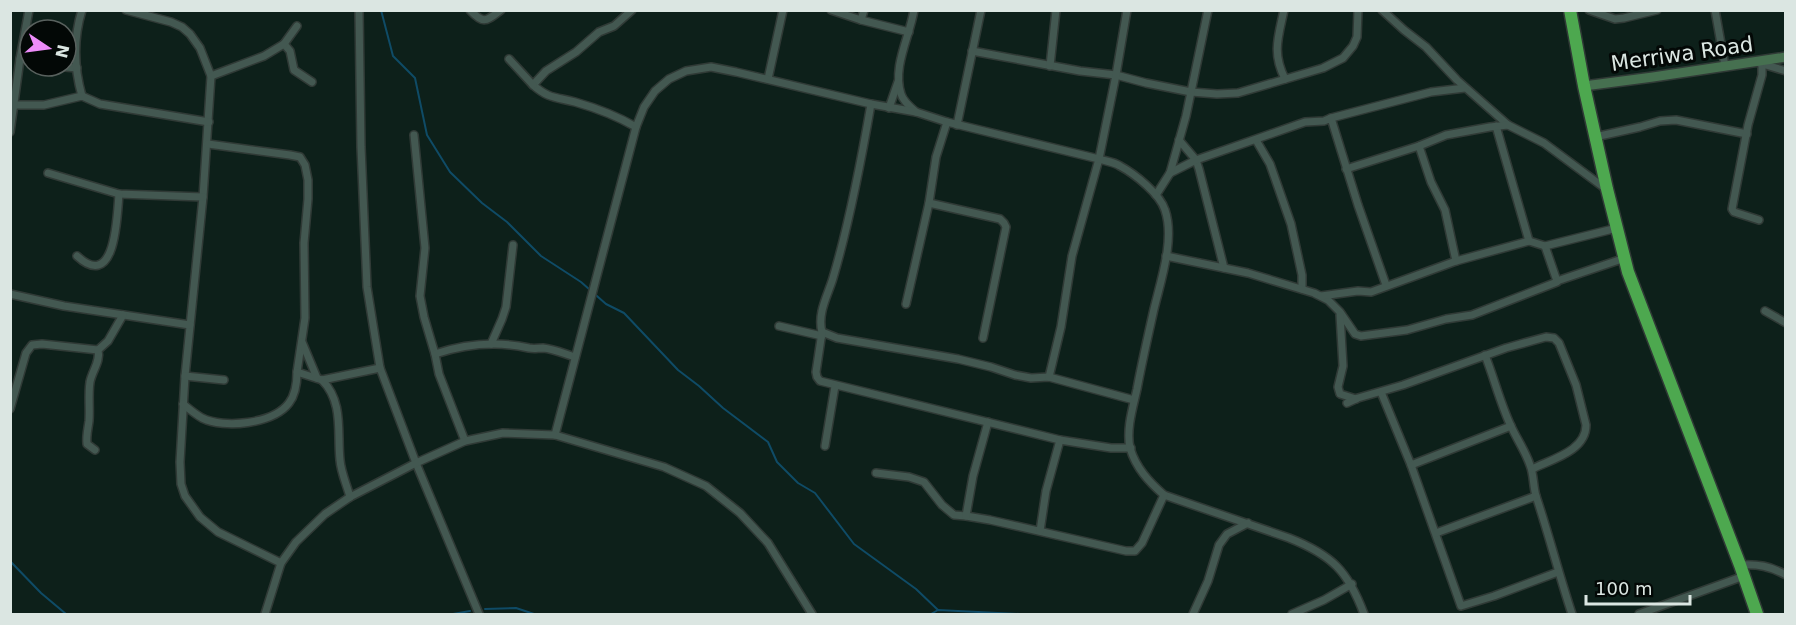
<svg xmlns="http://www.w3.org/2000/svg" width="1796" height="625" font-family="'DejaVu Sans',sans-serif">
<style>
.lines{fill:none;stroke-linecap:round;stroke-linejoin:round}
.stream{stroke:#0f4b66;stroke-width:2}
.street-casing{stroke:#303a36;stroke-width:10}
.secondary-casing{stroke:#303a36;stroke-width:12}
.highway-casing{stroke:#303a36;stroke-width:15}
.street{stroke:#435851;stroke-width:7}
.secondary{stroke:#467050;stroke-width:9}
.highway{stroke:#4da84f;stroke-width:12}
.labels{text-anchor:middle;dominant-baseline:central;stroke-width:6;stroke-linejoin:round;paint-order:stroke}
.street-label{font-size:21px;fill:#dbe6e2;stroke:#030806}
</style>
<rect width="100%" height="100%" fill="#0d201a"/>
<g class="lines">
<g class="stream">
<path d="M381 10 393 56 415 78 427 135 450 172 482 203 507 222 541 256 581 282 606 304 624 313 678 370 699 386 723 408 768 442 777 462 798 483 815 493 854 544 916 589 938 610"/>
<path d="M10 561 41 593 66 614"/>
<path d="M485 609 516 608 534 614"/>
<path d="M453 614 470 611"/>
<path d="M931 614 938 610 1020 614"/>
</g>
<g class="street-casing">
<g id="street">
<path d="M126 10 171 22 182 27 190 34 200 48 211 76 203 197 185 376 180 462 181 484 185 496 200 517 218 532 281 563"/>
<path d="M359 10 361 147 367 287 380 368 416 463 479 614"/>
<path d="M470 10C484 25 486 21 501 10"/>
<path d="M632 10 614 26 599 32 576 52 546 71 533 85C549 99 556 97 575 102 596 108 617 116 636 127"/>
<path d="M831 10 861 20"/>
<path d="M864 10 861 20 909 32"/>
<path d="M914 10C910 36 892 67 901 94 903 101 910 107 916 112"/>
<path d="M1284 10C1278 38 1272 53 1285 79"/>
<path d="M1382 10 1404 30 1426 47 1457 80 1508 125"/>
<path d="M1589 10 1615 19 1624 18 1657 10"/>
<path d="M1715 10 1725 66"/>
<path d="M284 44 290 51 294 70 312 82"/>
<path d="M972 51 1080 71 1116 75 1146 83 1191 92 1217 94 1238 93 1323 68 1343 58 1353 46 1357 37 1358 10"/>
<path d="M20 59 30 61"/>
<path d="M509 59 533 85"/>
<path d="M1759 63 1786 71"/>
<path d="M54 66 77 68"/>
<path d="M1050 66 1056 10"/>
<path d="M211 76 264 56 284 44 297 26"/>
<path d="M768 79 783 10"/>
<path d="M82 96C74 68 73 39 82 10"/>
<path d="M871 104C861 162 850 221 833 278 828 295 817 313 822 332L837 338 958 359 991 367 1015 375 1031 378 1049 377 1134 400"/>
<path d="M10 105H44L82 96 100 104 209 122"/>
<path d="M889 108 898 82"/>
<path d="M1331 118 1431 92 1465 88"/>
<path d="M957 125 981 10"/>
<path d="M1496 126 1529 241"/>
<path d="M10 132 20 59 29 10"/>
<path d="M414 135 425 248 420 296 424 317 435 354 439 374 465 441"/>
<path d="M1595 137 1640 127 1660 121 1676 120 1747 134"/>
<path d="M1179 140 1196 160 1199 169 1224 268"/>
<path d="M1256 140 1270 164 1291 224 1302 275V289"/>
<path d="M208 144 290 155 300 157 305 165 308 180V199L304 243 305 318 297 372 322 380 380 368"/>
<path d="M1419 146 1431 182 1445 210 1456 261"/>
<path d="M1346 169 1419 146 1446 135 1490 127 1508 125 1544 143 1606 189"/>
<path d="M48 173 119 194 203 197"/>
<path d="M1170 173 1196 160 1305 122 1324 121 1331 118 1358 205 1386 285"/>
<path d="M1156 195 1170 173 1186 116 1208 10"/>
<path d="M929 203 1000 219 1004 223 1006 227 983 338"/>
<path d="M1759 220 1734 212 1732 209 1748 125 1762 75V64"/>
<path d="M1545 246 1557 281"/>
<path d="M77 256C116 292 117 216 119 194"/>
<path d="M1166 256 1248 273 1314 293 1328 300 1340 312 1355 334 1361 336 1407 330 1446 319 1472 315 1557 282V281L1625 258"/>
<path d="M10 294 64 306 190 325"/>
<path d="M1321 296 1358 291 1371 292 1456 261 1529 241 1545 246 1617 228"/>
<path d="M906 304 929 203 936 157 947 122"/>
<path d="M1765 311 1786 323"/>
<path d="M1340 315 1343 366 1338 387 1340 394 1356 399"/>
<path d="M779 326 822 336"/>
<path d="M822 332 816 372 817 377 820 381 1060 440 1111 448H1131"/>
<path d="M302 342 317 378"/>
<path d="M491 344 502 319 506 307 513 245"/>
<path d="M435 354C465 344 498 341 529 348 534 349 538 348 543 348 554 349 565 354 575 357"/>
<path d="M1485 355C1494 378 1500 402 1510 424 1516 438 1525 450 1530 465 1534 475 1533 486 1536 496 1549 535 1559 575 1572 614"/>
<path d="M185 376 224 380"/>
<path d="M1049 377 1061 327 1072 256 1099 159 1116 75 1127 10"/>
<path d="M322 380C344 402 337 433 340 460 341 473 347 485 350 497"/>
<path d="M1381 392 1411 465 1461 606 1494 596 1558 572"/>
<path d="M1347 403 1358 398 1403 385 1506 348 1546 337 1554 338 1559 343 1576 385 1586 425C1586 451 1552 459 1532 469"/>
<path d="M183 404C189 409 195 414 202 418 224 429 273 424 289 403 296 394 297 383 297 372"/>
<path d="M10 409 26 353 32 345 42 344 98 350"/>
<path d="M555 435 636 127 644 107 655 91 669 79 686 71 711 67 736 72 871 104 916 112 947 122 1099 159C1105 161 1114 162 1120 166 1135 174 1160 194 1165 210 1175 239 1161 280 1154 309 1148 336 1142 362 1137 389 1133 407 1126 429 1130 448 1136 468 1149 482 1164 495L1289 538C1332 555 1348 571 1364 614"/>
<path d="M825 446 835 386"/>
<path d="M95 450 87 444C86 436 88 429 89 421 90 408 88 395 90 382 92 371 101 361 98 350L108 341 123 315"/>
<path d="M1411 465 1511 426"/>
<path d="M876 473 909 477 924 482 942 505 954 515 966 516 990 520 1126 551H1135L1142 543 1164 495"/>
<path d="M966 516 973 476 988 422"/>
<path d="M1040 531 1046 491 1060 440"/>
<path d="M1436 533 1536 496"/>
<path d="M1740 565C1758 564 1770 566 1786 575"/>
<path d="M265 614 281 563 296 542 325 514 350 497 416 463 465 441 503 433 555 435 664 467 706 486 740 513 768 543 812 614"/>
<path d="M1193 614 1208 581 1219 545 1227 534 1248 523"/>
<path d="M1292 614 1324 600 1352 584"/>
<path d="M1639 614 1744 576"/>
</g>
</g>
<g class="secondary-casing">
<path id="secondary" d="M1584 86 1653 77 1786 57"/>
</g>
<g class="highway-casing">
<path id="highway" d="M1570 10 1584 86 1607 189 1628 272 1740 565 1757 614"/>
</g>
<use href="#street" class="street"/>
<use href="#secondary" class="secondary"/>
<use href="#highway" class="highway"/>
</g>
<g class="labels">
<g class="street-label">
<text transform="translate(1682 54) rotate(-8)">Merriwa Road</text>
</g>
</g>
<rect width="1796" height="625" fill="none" stroke="#dbe6e2" stroke-width="24"/>
<g transform="translate(48 48) rotate(103)"><circle r="28" fill="#030806" stroke="#59615e" stroke-width="1.5"/>
<path d="M0-4.5L10 22L0 15L-10 22Z" fill="#ed8cf9"/>
<text y="-9" font-size="16" font-weight="bold" text-anchor="middle" fill="#dbe6e2">N</text>
</g>
<path d="M1586 595v9h104v-9" fill="none" stroke="#dbe6e2" stroke-width="3"/>
<text x="1595" y="595" font-size="18" fill="#dbe6e2" stroke="#030806" stroke-width="4.5" paint-order="stroke">100 m</text>
</svg>
